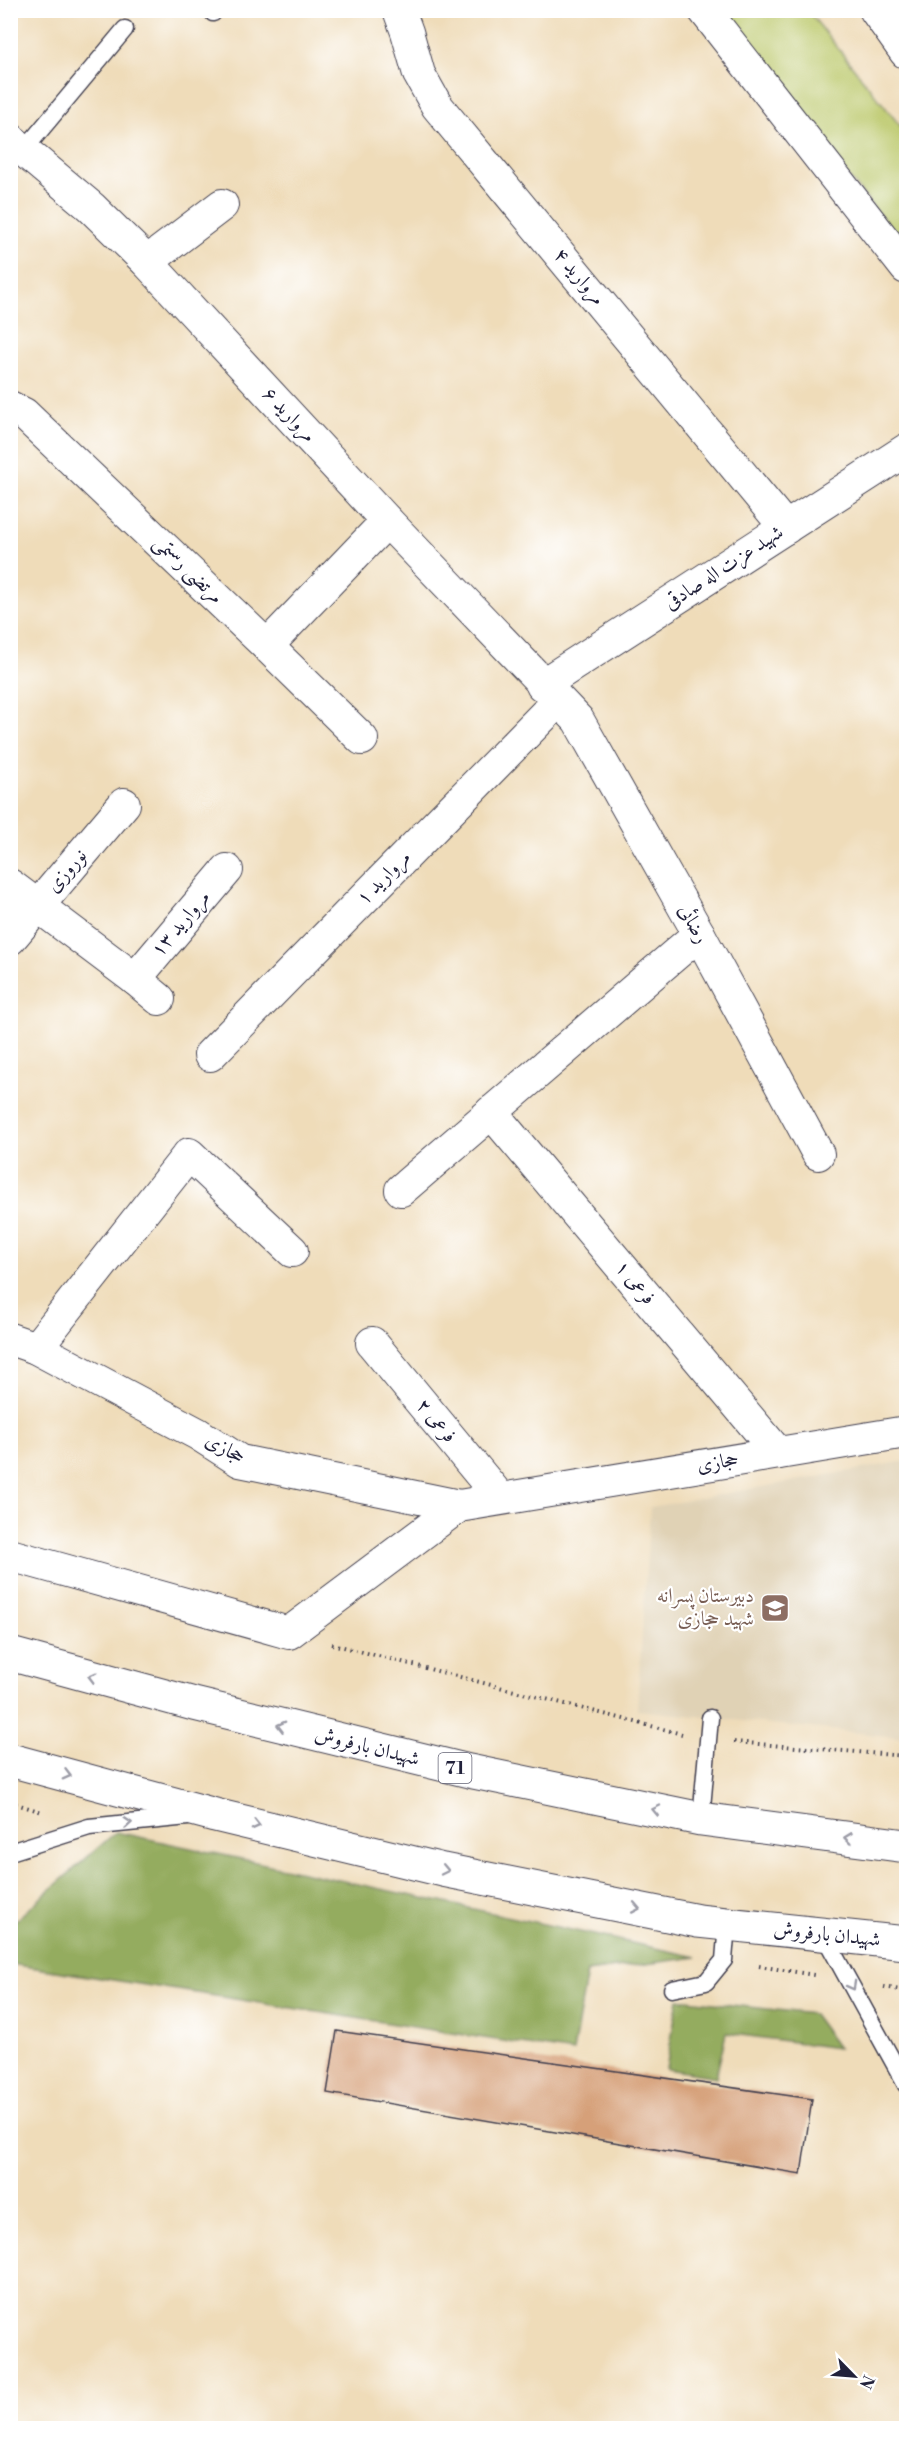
<svg xmlns="http://www.w3.org/2000/svg" width="917" height="2439" font-family="'Libre Bodoni',Amiri,serif">
<style>
.built{fill:#e0d2b5}
.green{fill:#bbc86a;stroke:#6e7552;stroke-width:1.5}
.forest{fill:#94ac5e;stroke:#5b674c;stroke-width:1.5}
.building{fill:#d6a079}
.lines{fill:none;stroke-linecap:round;stroke-linejoin:round}
.service-casing{stroke:#413e4e;stroke-width:19}
.minor-casing{stroke:#413e4e;stroke-width:34}
.secondary-casing{stroke:#413e4e;stroke-width:35}
.trunk-casing{stroke:#413e4e;stroke-width:35}
.path{stroke:#413e4e;stroke-width:4;stroke-dasharray:1.5 4.5;stroke-linecap:butt}
.service{stroke:#fff;stroke-width:16}
.minor{stroke:#fff;stroke-width:32}
.secondary{stroke:#fff;stroke-width:33}
.trunk{stroke:#fff;stroke-width:33}
.oneway{stroke:#9c9ca7}
.labels{text-anchor:middle;dominant-baseline:central;stroke-width:4.5;stroke-linejoin:round;paint-order:stroke}
.shield{fill:#fff;stroke:#646476;stroke-width:1.5}
.shield-label{font-size:18px;font-weight:bold;fill:#22223b}
.street-label{font-size:20px;fill:#22223b;stroke:#fff}
.education-label{font-size:20px;fill:#785e54;stroke:#fff;text-anchor:end}
</style>
<rect width="100%" height="100%" fill="#fff"/>
<filter id="ink" filterUnits="userSpaceOnUse"><feTurbulence type="fractalNoise" baseFrequency=".0167" numOctaves="2"/><feDisplacementMap in="SourceGraphic" scale="12" xChannelSelector="R" yChannelSelector="G"/><feConvolveMatrix kernelMatrix="1 2 1 2 8 2 1 2 1" color-interpolation-filters="sRGB"/></filter>
<filter id="wash" filterUnits="userSpaceOnUse"><feTurbulence type="fractalNoise" baseFrequency=".008" numOctaves="4" result="noise"/><feDisplacementMap in="SourceGraphic" scale="24" xChannelSelector="R" yChannelSelector="G"/><feGaussianBlur stdDeviation="1.35" result="paint"/><feColorMatrix in="noise" values="0 0 0 0 0 0 0 0 0 0 0 0 0 0 0 0 0 1.4 0 .05"/><feComposite in="paint" operator="in"/></filter>
<g filter="url(#wash)">
<rect width="100%" height="100%" fill="#efdcb9"/>
<path class="built" d="M906 1461V1738L637 1710 650 1507Z"/>
<path class="green" d="M713 11H808L906 133V247Z"/>
<g class="forest">
<path d="M116 1832 697 1957 587 1972 573 2052 11 1964 10 1925Z"/>
<path d="M678 1999 813 2014 838 2048 726 2033 716 2077 666 2069Z"/>
</g>
<g id="blocks">
<path class="building" d="M337 2031 812 2099 801 2174 327 2093Z"/>
</g>
</g>
<g filter="url(#ink)">
<use href="#blocks" fill-opacity="0" stroke="#413e4e" stroke-width="1.5"/>
<g class="lines">
<g class="service-casing">
<g id="service">
<path d="M213 13 215 10"/>
<path d="M24 150 125 29"/>
<path d="M701 1819 710 1718"/>
<path d="M10 1852 89 1827 188 1817"/>
<path d="M823 1934 906 2085"/>
<path d="M672 1989 706 1982 724 1960 727 1924"/>
</g>
</g>
<g class="minor-casing">
<g id="minor">
<path d="M399 10 407 32 419 74 437 106 786 528"/>
<path d="M704 10 906 268"/>
<path d="M10 139 91 207 147 262 387 521 578 720 699 934 818 1154"/>
<path d="M147 262 222 205"/>
<path d="M10 407 24 414 267 646 362 739"/>
<path d="M267 646 387 521"/>
<path d="M542 685 906 450"/>
<path d="M10 885 135 979 159 999"/>
<path d="M10 939 124 804"/>
<path d="M135 979 227 870"/>
<path d="M210 1055 558 701"/>
<path d="M491 1112 778 1453"/>
<path d="M401 1190 699 934"/>
<path d="M10 1339 36 1348 198 1434 240 1461 459 1506"/>
<path d="M372 1343 500 1498"/>
<path d="M36 1348 189 1154 292 1251"/>
<path d="M10 1555 289 1633 459 1506 906 1432"/>
</g>
</g>
<g class="secondary-casing">
<path id="secondary" d="M876 10 906 52"/>
</g>
<g class="trunk-casing">
<g id="trunk">
<path d="M10 1654 194 1704 469 1771 701 1819 906 1846"/>
<path d="M10 1760 215 1815 443 1870 698 1921 906 1943"/>
</g>
</g>
<g class="path">
<path d="M332 1644 682 1734"/>
<path d="M734 1742 906 1756"/>
<path d="M10 1802 42 1812"/>
<path d="M759 1966 814 1975"/>
<path d="M884 1987 906 1991"/>
</g>
<use href="#service" class="service"/>
<use href="#minor" class="minor"/>
<use href="#secondary" class="secondary"/>
<use href="#trunk" class="trunk"/>
</g>
<defs><path id="oneway-chevron" d="M-2-3.5L2.5 0L-2 3.5" fill="none" stroke-width="1.6" stroke-linecap="round" stroke-linejoin="round" transform="scale(1.5)"/></defs>
<g class="oneway">
<use href="#oneway-chevron" transform="translate(92 1677) rotate(-165)"/>
<use href="#oneway-chevron" transform="translate(281 1726) rotate(-166)"/>
<use href="#oneway-chevron" transform="translate(67 1775) rotate(15)"/>
<use href="#oneway-chevron" transform="translate(656 1810) rotate(-168)"/>
<use href="#oneway-chevron" transform="translate(128 1823) rotate(-5)"/>
<use href="#oneway-chevron" transform="translate(256 1825) rotate(14)"/>
<use href="#oneway-chevron" transform="translate(848 1838) rotate(-173)"/>
<use href="#oneway-chevron" transform="translate(445 1870) rotate(12)"/>
<use href="#oneway-chevron" transform="translate(636 1908) rotate(11)"/>
<use href="#oneway-chevron" transform="translate(852 1986) rotate(61)"/>
</g>
</g>
<defs>
<g id="school-square" transform="scale(1.5)"><rect x="-9" y="-9" width="18" height="18" rx="4" fill="#8d6e63" stroke="#fff"/><path d="M0-5L7-2L0 1L-7-2ZM-4 1L0 2.5L4 1V4Q0 6-4 4Z" fill="#fff"/></g>
</defs>
<g fill-rule="evenodd">
<use href="#school-square" x="775" y="1608"/>
</g>
<g class="labels">
<rect class="shield" x="438.5" y="1753" width="33" height="30" rx="4.5"/>
<g class="shield-label">
<text x="455" y="1768">71</text>
</g>
<g class="street-label">
<text transform="translate(579 277) rotate(50)">مروارید ۴</text>
<text transform="translate(289 415) rotate(47)">مروارید ۶</text>
<text transform="translate(724 568) rotate(-33)">شهید عزت اله صادقی</text>
<text transform="translate(188 570) rotate(44)">مرتضی رستمی</text>
<text transform="translate(67 871) rotate(-49)">نوروزی</text>
<text transform="translate(384 878) rotate(-45)">مروارید ۱</text>
<text transform="translate(181 924) rotate(-50)">مروارید ۱۳</text>
<text transform="translate(693 924) rotate(61)">رضائی</text>
<text transform="translate(635 1283) rotate(50)">فرعی ۱</text>
<text transform="translate(436 1421) rotate(50)">فرعی ۲</text>
<text transform="translate(225 1449) rotate(29)">حجازی</text>
<text transform="translate(718 1463) rotate(-9)">حجازی</text>
<text transform="translate(367 1747) rotate(14)">شهیدان بارفروش</text>
<text transform="translate(827 1935) rotate(6)">شهیدان بارفروش</text>
</g>
<g class="education-label">
<text x="754" y="1596">دبیرستان پسرانه<tspan x="754" dy="23">شهید حجازی</tspan></text>
</g>
</g>
<rect width="917" height="2439" fill="none" stroke="#fff" stroke-width="36"/>
<g transform="translate(854 2376) rotate(115)" stroke="#ffffff" stroke-width="4.5" paint-order="stroke">
<path d="M0-4.5L10 22L0 15L-10 22Z" fill="#22223b"/>
<text y="-9" font-size="16" font-weight="bold" text-anchor="middle" fill="#22223b">N</text>
</g>
</svg>
